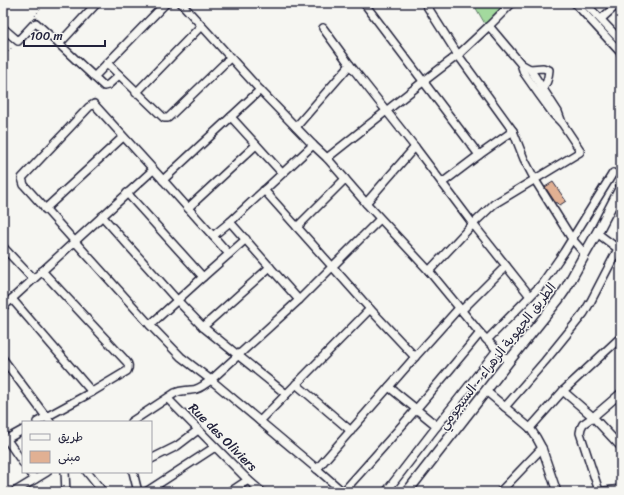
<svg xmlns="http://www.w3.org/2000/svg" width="624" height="495" font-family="Sriracha,'Playpen Sans Arabic',sans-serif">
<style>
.green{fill:#a3da9e;stroke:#627e6c}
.building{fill:#e1b093;stroke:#22223b}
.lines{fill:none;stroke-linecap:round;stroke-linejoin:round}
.minor-casing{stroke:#22223b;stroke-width:10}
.major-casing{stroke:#22223b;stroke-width:12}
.path{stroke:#22223b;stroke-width:1;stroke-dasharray:1 3;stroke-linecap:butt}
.minor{stroke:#f6f6f2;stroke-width:7}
.major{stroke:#f6f6f2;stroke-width:9}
.labels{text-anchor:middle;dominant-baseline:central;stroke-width:3;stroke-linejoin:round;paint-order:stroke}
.street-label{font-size:13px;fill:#22223b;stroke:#f6f6f2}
</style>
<rect width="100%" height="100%" fill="#f6f6f2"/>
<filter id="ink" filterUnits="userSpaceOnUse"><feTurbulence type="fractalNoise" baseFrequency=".025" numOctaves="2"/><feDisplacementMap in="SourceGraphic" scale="8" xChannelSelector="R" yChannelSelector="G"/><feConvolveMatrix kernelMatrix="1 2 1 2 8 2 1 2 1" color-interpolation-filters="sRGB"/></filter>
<g filter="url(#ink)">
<path class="green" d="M473 3H505L485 24Z"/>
<path class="building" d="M553 182 566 201 560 205 555 202 545 187Z"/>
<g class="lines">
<g class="minor-casing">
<g id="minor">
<path d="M181 3 260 90 313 145 327 158 366 203 429 271 480 333 497 350 509 361"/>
<path d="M364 3 479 155"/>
<path d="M425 3 458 55 513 131 524 159 535 180 572 239 585 254"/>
<path d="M575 3 621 53"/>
<path d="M585 3 621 41"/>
<path d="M601 19 619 3"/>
<path d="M3 28 18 41 33 25 36 23 59 44 97 3"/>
<path d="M323 28 350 65"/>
<path d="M59 44 104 86 108 85 119 75"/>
<path d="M107 63 164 118H168L231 57"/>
<path d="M521 64 524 73 538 93 554 115 561 122"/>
<path d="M530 69 543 68 549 70C548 79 547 85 540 91"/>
<path d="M94 77 166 3"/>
<path d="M136 93 201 26"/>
<path d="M231 117 282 173"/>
<path d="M296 127 350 65 415 147 473 224 530 296"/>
<path d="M327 158 424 81 458 55 489 26 512 3"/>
<path d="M163 180 260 90"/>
<path d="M442 183 479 155 513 131"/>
<path d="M264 190 370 309 415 357"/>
<path d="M127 193 203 277"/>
<path d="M366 203 415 147"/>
<path d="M188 208 256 145"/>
<path d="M45 209 123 137"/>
<path d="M102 216 177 300 203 327"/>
<path d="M230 222 299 300"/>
<path d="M297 227 345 179"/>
<path d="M597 233 621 251"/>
<path d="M213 236 230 222 313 145"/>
<path d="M3 247 33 279"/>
<path d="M229 254 163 180 94 104 89 107 22 178 24 185 150 325 181 357 211 380 317 469 343 492"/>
<path d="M270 267 203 327 286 394"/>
<path d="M429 271 473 224 494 204 580 152V150L562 123 558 112 530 69 521 64 489 26"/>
<path d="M12 299 92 392"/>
<path d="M3 307 153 170"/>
<path d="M462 310 506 266"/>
<path d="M150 325 203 277 246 239"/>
<path d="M487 340 541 285 564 252 613 173"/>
<path d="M3 359 50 422"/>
<path d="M296 384 351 431"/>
<path d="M486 391 530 428 536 437 542 448 557 492"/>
<path d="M563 391 593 417 621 447"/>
<path d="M168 399 248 480 262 492"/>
<path d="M505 407 545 361 584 313 591 301 618 249"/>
<path d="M260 421 370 309"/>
<path d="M37 422 92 392 127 371C130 366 128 363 125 360L42 271"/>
<path d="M131 422 175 393C181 390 185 391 191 390 199 390 205 384 211 380L299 300 380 219"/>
<path d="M437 426 497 350"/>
<path d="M530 428 563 391 621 337"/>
<path d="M3 434 23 463"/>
<path d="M3 441 23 430"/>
<path d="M151 459 177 446 198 430"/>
<path d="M317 469 415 357 459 308"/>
<path d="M29 472 35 479"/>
<path d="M65 472 66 492"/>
<path d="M87 472 103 492"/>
<path d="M133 472 138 492"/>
<path d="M599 491 580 433 581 428 583 424 593 417 621 393"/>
<path d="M14 492 47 472"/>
<path d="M146 492 215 447"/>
<path d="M230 492 248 480"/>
<path d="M343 492C390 440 436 387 480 333"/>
<path d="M386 492 437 426 389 387"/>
<path d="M500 492 542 448"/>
<path d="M597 492 621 489"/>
</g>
</g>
<g class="major-casing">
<path id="major" d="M407 492 509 361 558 300 565 290 585 254 597 233 621 187"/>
</g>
<g class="path">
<path d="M35 16 37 13 46 3"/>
<path d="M3 58 13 46"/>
</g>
<use href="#minor" class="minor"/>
<use href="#major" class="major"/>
</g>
</g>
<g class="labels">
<g class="street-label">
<text transform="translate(497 356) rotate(-52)">الطريق الجهوية الزهراء - السيجومي</text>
<text transform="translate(223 437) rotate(45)">Rue des Oliviers</text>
</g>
</g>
<rect width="624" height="495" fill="none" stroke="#f6f6f2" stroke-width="16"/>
<rect x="8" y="8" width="608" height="479" fill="none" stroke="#22223b" stroke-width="1.5" filter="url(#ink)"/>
<rect x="22" y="421" width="130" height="52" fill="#f6f6f2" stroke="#a1a1a9"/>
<rect x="30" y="434" width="20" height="6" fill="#f6f6f2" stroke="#a1a1a9"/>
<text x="58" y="441" font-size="12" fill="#22223b">طريق</text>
<rect x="30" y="451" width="20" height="12" fill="#e1b093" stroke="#a1a1a9"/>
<text x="58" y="461" font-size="12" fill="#22223b">مبنى</text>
<path d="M24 40v6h81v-6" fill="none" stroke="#22223b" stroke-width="2"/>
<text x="30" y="40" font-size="12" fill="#22223b" stroke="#f6f6f2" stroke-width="3" paint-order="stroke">100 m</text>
</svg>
